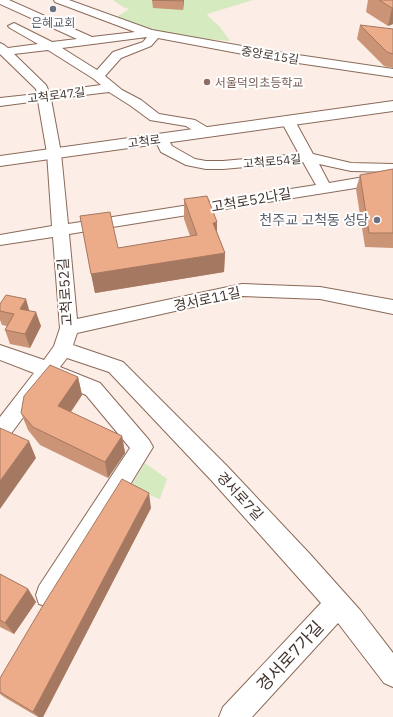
<svg xmlns="http://www.w3.org/2000/svg" width="393" height="717" font-family="'IBM Plex Sans','Noto Sans KR',sans-serif">
<style>
.green{fill:#d6eac0}
.lines{fill:none;stroke-linecap:round;stroke-linejoin:round}
.minor-casing{stroke:#8a6a59;stroke-width:2}
.major-casing{stroke:#8a6a59;stroke-width:2}
.minor{fill:#fff;fill-rule:evenodd}
.major{fill:#fff;fill-rule:evenodd}
.wall{fill:#cb9477}
.shaded-wall{fill:#a57861}
.building{fill:#ecac8a;stroke:#a57861}
.worship-dot{fill:#6b7280;stroke:#fefefe;stroke-width:1.5}
.education-dot{fill:#8d6e63;stroke:#fefefe;stroke-width:1.5}
.labels{text-anchor:middle;dominant-baseline:central;stroke-width:4;stroke-linejoin:round;paint-order:stroke}
.far-worship-label{font-size:12px;fill:#5b616d;stroke:#fefefe}
.far-street-label{font-size:12px;fill:#42342d;stroke:#fefefe}
.far-education-label{font-size:12px;fill:#785e54;stroke:#fefefe;text-anchor:start}
.street-label{font-size:14px;fill:#42342d;stroke:#fefefe}
.worship-label{font-size:14px;fill:#5b616d;stroke:#fefefe;text-anchor:end}
.near-street-label{font-size:17px;fill:#42342d;stroke:#fefefe}
</style>
<rect width="100%" height="100%" fill="#fcede6"/>
<g class="green">
<path d="M113 0H253L207 14H209L207 15 220 27 230 41 185 37 150 30 115 18 129 9 123 7Z"/>
<path d="M145 463 167 479 160 499 130 488Z"/>
</g>
<g class="lines">
<g class="minor-casing">
<path id="minor" d="M0 0H9L92 37 135 32 55 2 54 0H69L152 30 264 50 393 69V77L264 58 158 38 151 46 121 58 105 76 122 90 141 100 159 114 195 120 210 129 212 132 210 135 205 136 200 135 186 126 150 120 131 106 109 92 51 99 61 153 68 224 316 185 303 162 223 169H206L186 165 161 152 154 138 156 135 161 134 166 135 172 146 195 159 206 161H223L299 154 281 121 283 118H293L295 121 313 154 351 163 393 164V172L351 171 319 164 329 183 393 172V182L69 234 77 319 242 284 320 287 393 300V314L320 299 242 296 77 333 73 345 123 362 227 466 309 553 360 610 393 653V687L384 683 338 623 252 717H219L223 707 321 603 211 480 109 372 67 358 60 367 100 383 149 440 153 447 57 604 48 607 39 604 36 595 39 586 130 448 86 395 51 380 7 439 0 442V417L34 373 0 360V345L44 360 54 346 60 328 53 237 0 245V235L52 226 47 153 38 101 0 106V98L37 94 36 89 0 54V43L4 45 8 48 38 44 10 28 8 26 14 23 52 42 77 39 0 4ZM147 37 143 42 113 52 97 70 62 48ZM48 50 94 79 101 85 49 92 46 85 14 54Z"/>
</g>
<g class="major-casing">
<path id="major" d="M393 101V111L0 166V156Z"/>
</g>
<use href="#minor" class="minor"/>
<use href="#major" class="major"/>
</g>
<g class="wall">
<path d="M152 0H184L183 10 153 8Z"/>
<path d="M368 0H393V24L388 26 366 12Z"/>
<path d="M360 25 393 29V68L384 66 357 39Z"/>
<path d="M393 169V248L365 247 356 189 360 175Z"/>
<path d="M184 199 217 232 225 253 224 272 95 293 80 216 118 248 190 236 184 219Z"/>
<path d="M0 304 30 311 41 326 30 348 10 344 5 330 7 326 2 325 0 320Z"/>
<path d="M78 377 82 395 71 412 122 436 125 453 108 478 40 445 28 430 21 413Z"/>
<path d="M151 508 43 717H38L4 697 0 694V678Z"/>
<path d="M0 574 28 589 36 602 14 634 0 627Z"/>
</g>
<g class="shaded-wall">
<path d="M183 0H184L183 10Z"/>
<path d="M392 8H393V24L388 26Z"/>
<path d="M217 222V242L213 223Z"/>
<path d="M225 253 224 272 95 293 91 274Z"/>
<path d="M26 299 30 313 20 309Z"/>
<path d="M36 312 41 326 30 348 25 334Z"/>
<path d="M78 377 82 395 63 423 58 406Z"/>
<path d="M122 436 125 453 108 478 105 462Z"/>
<path d="M29 441 36 458 0 509V481Z"/>
<path d="M149 493 151 508 43 717H39L33 712Z"/>
<path d="M28 589 36 602 14 634 5 623Z"/>
</g>
<g class="building">
<path d="M152 0H183V1Z"/>
<path d="M379 0H393V8H392Z"/>
<path d="M360 25 393 29V54L387 52Z"/>
<path d="M393 169V233H369L360 175Z"/>
<path d="M207 196 217 222 213 223 225 253 91 274 80 216 110 212 118 248 197 235 184 199Z"/>
<path d="M6 295 26 299 20 309 36 312 25 334 5 330 14 314 0 311V304Z"/>
<path d="M50 365 78 377 58 406 122 436 105 462 33 427 21 413 24 396Z"/>
<path d="M0 428 29 441 0 481Z"/>
<path d="M122 479 149 493 33 712 0 692V678L45 602Z"/>
<path d="M0 574 28 589 5 623 0 620Z"/>
</g>
<g class="worship-dot">
<circle cx="53" cy="9" r="4"/>
<circle cx="377" cy="220" r="4"/>
</g>
<circle class="education-dot" cx="207" cy="82" r="4"/>
<g class="labels">
<g class="far-worship-label">
<text x="53" y="22">은혜교회</text>
</g>
<g class="far-street-label">
<text transform="translate(270 55) rotate(9)">중앙로15길</text>
<text transform="translate(56 95) rotate(-7)">고척로47길</text>
<text transform="translate(144 141) rotate(-8)">고척로</text>
<text transform="translate(272 161) rotate(-5)">고척로54길</text>
</g>
<g class="far-education-label">
<text x="215" y="82">서울덕의초등학교</text>
</g>
<g class="street-label">
<text transform="translate(251 200) rotate(-10)">고척로52나길</text>
<text transform="translate(65 292) rotate(-94)">고척로52길</text>
<text transform="translate(207 299) rotate(-12)">경서로11길</text>
<text transform="translate(240 496) rotate(47)">경서로7길</text>
</g>
<g class="worship-label">
<text x="369" y="220">천주교 고척동 성당</text>
</g>
<g class="near-street-label">
<text transform="translate(290 656) rotate(-47)">경서로7가길</text>
</g>
</g>
</svg>
